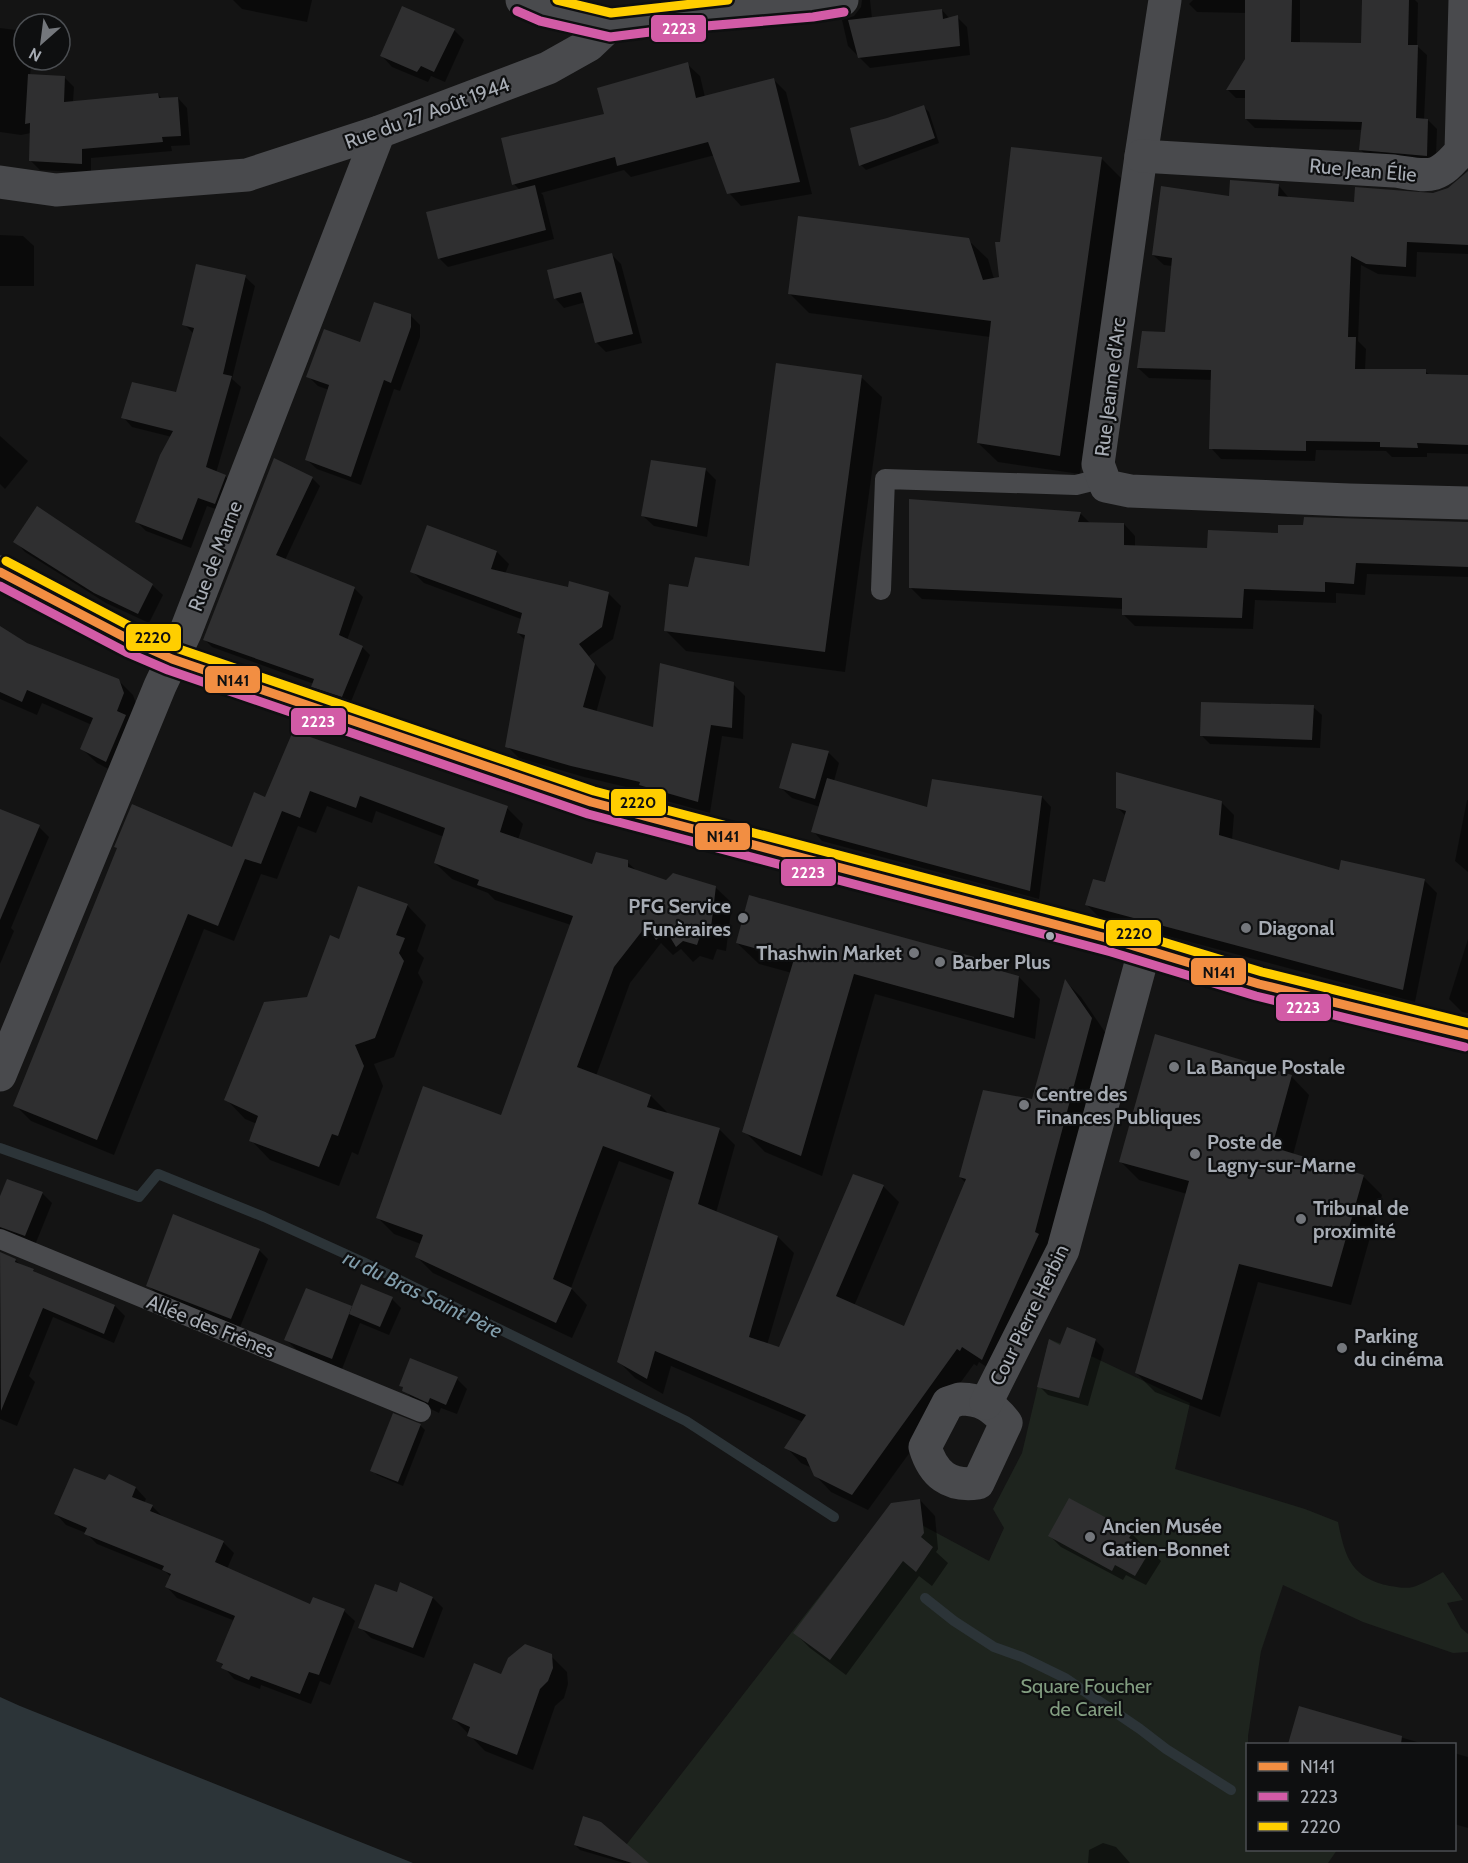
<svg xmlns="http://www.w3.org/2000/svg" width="1468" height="1863" font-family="Cabin,sans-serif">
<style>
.green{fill:#1e241e}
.water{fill:#2c3438}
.shadow{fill:#0007}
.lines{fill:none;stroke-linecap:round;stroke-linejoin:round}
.stream{stroke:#2c3438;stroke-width:10}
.building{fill:#2f2f30}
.service{stroke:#494a4d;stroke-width:20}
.minor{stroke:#494a4d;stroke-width:33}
.tertiary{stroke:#494a4d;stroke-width:33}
.secondary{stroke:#47494b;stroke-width:33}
.bus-1-casing{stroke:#0e0f10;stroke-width:14}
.bus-2-casing{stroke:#0e0f10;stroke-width:14}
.bus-3-casing{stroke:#0e0f10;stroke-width:14}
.bus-1{stroke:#f28e42;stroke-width:9}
.bus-2{stroke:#d25ba6;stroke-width:9}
.bus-3{stroke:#ffce00;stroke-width:9}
.poi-dot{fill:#74777c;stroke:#0e0f10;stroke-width:2}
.bus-dot{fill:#a7acb4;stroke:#0e0f10;stroke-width:2}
.labels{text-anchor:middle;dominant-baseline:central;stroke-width:4.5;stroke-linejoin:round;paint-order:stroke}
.street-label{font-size:20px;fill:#a7acb4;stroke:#0e0f10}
.poi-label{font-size:20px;font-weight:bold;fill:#a7acb4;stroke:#0e0f10;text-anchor:start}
.park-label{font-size:20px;fill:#829d80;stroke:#0e0f10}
.water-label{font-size:21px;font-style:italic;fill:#819dab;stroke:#0e0f10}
.line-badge{stroke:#0e0f10;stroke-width:2}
.badge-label{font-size:16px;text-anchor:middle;font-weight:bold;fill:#fff}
.pale-badge-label{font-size:16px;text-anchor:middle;font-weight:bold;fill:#111}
</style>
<rect width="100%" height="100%" fill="#141414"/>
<path class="green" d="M1049 1339 1091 1356 1190 1403 1175 1469 1305 1509 1338 1522C1345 1557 1351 1578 1390 1586 1398 1587 1405 1589 1413 1587 1423 1584 1434 1577 1443 1572L1463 1600 1447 1603 1461 1628 1468 1634V1652L1453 1653 1363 1622 1283 1585 1261 1651 1248 1736V1850H1337L1328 1863H632L616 1858 886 1511 917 1503C923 1510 921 1515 918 1523L989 1561 1004 1528 993 1509 1022 1453Z"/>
<path class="water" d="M0 1697 20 1706 413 1863H0Z"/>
<g class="shadow">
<path d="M233 0H312L307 22 242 9Z"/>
<path d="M862 0H870L872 18 942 10 950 19 957 17 967 27 970 55 870 68 848 46 842 20 854 16 861 7Z"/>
<path d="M1193 0H1300V44L1363 45V0H1415L1418 3 1417 46 1427 55 1424 120H1428L1437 129 1436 156 1433 164 1370 159 1361 150 1363 130 1255 128 1246 119V98H1236L1227 89 1246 59V13L1197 12 1189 4Z"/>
<path d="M0 28 24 31V60H32L30 75 64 77 74 87 73 102 158 94 162 99 178 98 187 108 190 145 171 146 172 151 91 158V173L40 170 31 161V133L21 135 0 132Z"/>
<path d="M454 30 464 40 445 82 431 76 428 82 392 67 382 56Z"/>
<path d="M687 64 700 76 705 97 774 80 786 92 812 194 741 206 729 193 715 155 631 177 624 170 541 193 543 195 554 239 448 267 439 258 520 190 514 184 606 115Z"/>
<path d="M924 107 929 112 939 143 866 170 861 165 852 129Z"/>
<path d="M1102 159 1121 178 1080 474 998 462 978 443 990 337 809 313 790 294 968 240 988 259 994 279 1001 278V244Z"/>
<path d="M1468 173V254L1417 252 1416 277 1378 274 1361 265 1358 341 1366 349 1365 370 1425 371 1430 375 1468 376V454L1427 453V457H1392L1386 451 1316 450 1315 461 1221 459 1211 448 1212 380 1149 378 1138 368 1166 333 1172 266 1164 265 1153 255 1231 198 1279 186 1289 198 1355 204 1438 193 1449 189Z"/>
<path d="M0 235 23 236 34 246V286H0Z"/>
<path d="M611 254 621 264 642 343 606 352 597 343 586 302 564 308 555 298Z"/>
<path d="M245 277 255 286 232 379 241 387 216 473 225 476 234 486 224 512 207 506 191 548 146 531 137 522 172 437 132 427 123 417 177 394 194 334 184 324Z"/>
<path d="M411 316 420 325V337L400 391 394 389 361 485 317 469 307 460 329 390 318 386 308 376Z"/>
<path d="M861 377 882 397 845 672 686 651 665 630 689 588 750 568Z"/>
<path d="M0 436 28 461 5 489 0 484Z"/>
<path d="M706 470 716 480 707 537 654 526 643 516Z"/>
<path d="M312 478 320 486 285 560 355 589 363 597 347 640 362 647 370 655 350 704 321 694 313 686 314 684 212 647 204 639Z"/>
<path d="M1080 513 1090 523 1124 524 1135 536V547L1209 549 1280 535 1468 523V577L1367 574 1365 595 1336 593V603L1255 600 1253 629 1135 626 1123 614V609L922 599 910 587Z"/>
<path d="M428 527 497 552 509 564 505 574 569 589 609 594 621 606 613 639 589 656 606 677 596 713 654 729 733 684 745 696 743 739 722 736 710 813 652 797 647 792 584 777 519 758 507 746 525 640 518 633 521 619 424 583 412 571Z"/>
<path d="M15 541 152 585 163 595 149 623 106 603 25 552Z"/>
<path d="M0 628 26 645 118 680 133 695 138 709 120 775 97 763 82 749 92 725 42 703 37 715 0 699Z"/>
<path d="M1313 707 1322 715 1320 748 1210 744 1202 736Z"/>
<path d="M294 732 507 808 523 824 518 840 593 866 627 862 637 871 667 881 715 887 732 903 726 951 717 949 713 960 700 956 693 962 681 949 673 955 661 943 630 983 596 1076 651 1096 667 1112 666 1114 719 1129 735 1145 716 1213 778 1237 794 1253 767 1345 780 1349 883 1186 899 1202 854 1306 905 1328 966 1183 960 1177 1033 1101 1066 982 1081 997 1107 1035 1051 1247 999 1375 979 1362 977 1366 974 1364 868 1510 831 1492 815 1475 812 1468 801 1463 786 1447 803 1422 671 1366 663 1394 635 1378 619 1362 673 1181 619 1161 571 1288 587 1305 572 1338 433 1273 417 1257 421 1244 394 1234 378 1218 502 1117 571 925 495 900 488 893 452 879 435 863 444 837 376 811 372 823 327 806 316 833 298 826 277 879 261 874 234 941 204 929 114 1155 31 1121 15 1105 233 849 265 799Z"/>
<path d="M793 745 829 753 839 763 834 781 928 809 1042 797 1051 807 1039 899 822 841 813 831 820 807 792 798 781 788Z"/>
<path d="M1467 800H1468V872L1455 861Z"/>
<path d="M1221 802 1234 815 1232 840 1340 872 1424 880 1437 893 1415 1002 1100 918 1087 905 1106 883 1126 816 1117 807Z"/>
<path d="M0 810 39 827 49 837 11 928 14 931 0 964Z"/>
<path d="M407 905 426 925 417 951 424 958 418 973 423 982 394 1057 374 1064 383 1086 358 1155 352 1152 339 1186 270 1160 251 1140 257 1124 245 1119 226 1099 308 999 339 942Z"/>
<path d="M1468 939V1013L1462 1012 1449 999Z"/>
<path d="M737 943 977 959 987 969 1019 977 1040 999 1035 1039 875 994 822 1176 765 1152 744 1131 792 973 759 964Z"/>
<path d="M1291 1076 1309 1095 1293 1155 1363 1176 1382 1195 1351 1305 1258 1282 1220 1417 1155 1392 1136 1373 1187 1194 1139 1180 1120 1161Z"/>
<path d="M42 1193 52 1203 35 1245 0 1243V1199Z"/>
<path d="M259 1250 268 1259 240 1327 157 1294 148 1285Z"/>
<path d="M0 1253 15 1260 21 1265 33 1270 38 1275 115 1306 125 1316 114 1343 53 1317 29 1376 35 1382 17 1426 0 1419Z"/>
<path d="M362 1286 392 1299 401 1308 389 1335 360 1323 342 1369 297 1350 286 1340 306 1290 353 1309Z"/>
<path d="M1095 1340 1104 1349 1088 1406 1048 1395 1039 1386 1061 1347Z"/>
<path d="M457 1379 467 1389 457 1414 441 1408 439 1413 414 1401 401 1385Z"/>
<path d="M420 1425 425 1430 403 1486 377 1475 372 1470Z"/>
<path d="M109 1476 136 1488 146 1499 144 1503 152 1506 162 1516 223 1542 234 1553 227 1569 311 1606 344 1611 355 1621 330 1685 320 1681 311 1704 261 1685 260 1689 234 1679 218 1660 235 1621 177 1598 167 1587 171 1577 166 1572 97 1544 86 1533 66 1525 56 1514 106 1482Z"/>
<path d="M920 1500 935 1516 938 1549 936 1552 948 1563 932 1586 919 1576 846 1675 810 1648 795 1633Z"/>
<path d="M1132 1534 1142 1544 1141 1546 1150 1550 1161 1561 1146 1585 1126 1575 1123 1580 1061 1547 1050 1536Z"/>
<path d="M397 1594 433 1598 443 1608 424 1658 371 1638 360 1627Z"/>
<path d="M551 1656 567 1672 568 1684 564 1698 555 1706 533 1770 485 1751 454 1719 501 1676Z"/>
<path d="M1300 1708 1424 1744H1289Z"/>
<path d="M1454 1753 1468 1757V1828L1454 1824Z"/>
<path d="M1103 1843 1116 1847 1130 1863H1088L1089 1850Z"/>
<path d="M575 1845 646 1863H624L580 1850Z"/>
</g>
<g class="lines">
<g class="stream">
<path d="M0 1148 139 1197 158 1174 264 1217 363 1262 686 1421 834 1517"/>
<path d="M925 1598 954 1621 994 1647 1022 1657 1065 1678 1140 1729 1166 1749 1231 1790"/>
</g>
</g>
<g class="building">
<path d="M1245 0H1292L1291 42 1361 43 1362 0H1409L1408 45H1418L1416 118 1428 119 1427 156 1359 150 1362 122 1245 119V90H1226L1245 59Z"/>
<path d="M402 6 455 29 434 72 421 66 417 72 380 56Z"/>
<path d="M942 9 943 19 958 15 960 46 858 58 848 20Z"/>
<path d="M688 62 696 98 774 78 800 182 727 194 708 142 617 166 615 157 512 185 501 138 604 114 597 88Z"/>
<path d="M28 74 65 76 64 102 158 93 159 98 178 97 181 136 162 137 163 142 82 149V164L29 161 30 123 25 124Z"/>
<path d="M924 105 935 138 859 166 850 128 887 118Z"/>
<path d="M1011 147 1102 157 1060 456 977 443 991 321 788 294 798 216 969 238 983 280 999 277 995 242H1000Z"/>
<path d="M1468 171V245L1407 242 1406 267 1366 264 1351 256 1348 337H1356L1355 369H1426V374L1468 375V445L1417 443 1418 448 1380 447V442L1306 441V451L1209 449 1211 370 1137 368 1142 331 1165 332 1172 258 1152 255 1161 186 1229 196 1230 180 1269 183 1279 184 1278 196 1354 202 1355 187 1433 193 1448 188Z"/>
<path d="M535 185 546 230 438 259 426 212Z"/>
<path d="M612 253 633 334 595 343 581 292 554 299 547 270Z"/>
<path d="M196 264 246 275 223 374 232 376 206 467 226 475 215 504 198 498 182 540 135 522 160 455 173 431 121 418 132 382 176 392 194 328 182 325Z"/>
<path d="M374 302 411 314V327L391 383 384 380 351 477 305 460 329 385 306 377 324 329 360 342Z"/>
<path d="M776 363 862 375 825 652 664 631 669 584 688 587 695 557 749 566Z"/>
<path d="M274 458 313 477 276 555 355 587 339 635 363 646 342 697 311 687 314 679 203 640Z"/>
<path d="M651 460 706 468 697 527 641 516Z"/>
<path d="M909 499 1081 512 1078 522 1124 523V545L1207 548 1208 530 1278 533V525H1303L1304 517 1468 522V567L1356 563 1354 584 1325 582V592L1244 589 1242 618 1122 615V598L909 588Z"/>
<path d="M37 506 153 584 138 614 94 593 13 542Z"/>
<path d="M427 525 497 551 491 569 568 587 569 581 609 592 602 627 579 644 595 664 583 707 653 727 660 663 734 682 732 728 711 725 698 802 639 785 640 782 571 766 505 747 525 635 517 633 522 613 410 572Z"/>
<path d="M0 626 27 643 119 679 124 693 117 711 126 715 106 762 80 749 93 718 27 690 22 702 0 692Z"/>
<path d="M1201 702 1314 705 1312 740 1200 736Z"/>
<path d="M293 731 508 806 500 832 592 864 596 852 628 860V867L666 880 673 873 716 886 710 936 701 933 697 945 683 941 676 947 667 932 656 940 646 926 614 967 577 1067 651 1095 647 1107 720 1128 698 1204 778 1236 749 1337 779 1347 853 1174 884 1185 836 1296 904 1326 966 1179 959 1177 983 1090 1032 1099 1065 979 1092 1018 1035 1232 1039 1234 982 1360 962 1347 960 1351 957 1349 852 1495 814 1476 806 1458 784 1448 806 1415 655 1351 647 1379 617 1362 674 1172 603 1146 553 1279 572 1288 556 1323 415 1257 423 1235 376 1218 423 1086 501 1115 573 916 477 885 479 880 434 863 445 828 360 796 356 808 310 791 300 818 282 811 261 864 245 859 218 926 188 914 97 1140 13 1106 117 848 114 847 132 804 232 847 254 792 265 797Z"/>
<path d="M792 743 829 751 815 799 779 788Z"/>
<path d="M1116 772 1222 801 1219 835 1339 870 1341 860 1425 879 1403 990 1085 905 1093 879 1105 882 1126 811 1116 808Z"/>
<path d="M827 778 927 807 932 779 1042 796 1030 891 811 832Z"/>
<path d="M0 809 40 825 0 920Z"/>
<path d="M358 886 408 904 396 935 405 938 399 953 404 961 375 1038 355 1045 364 1066 338 1136 332 1134 319 1167 249 1141 258 1116 224 1100 264 1002 307 997 330 935 339 939Z"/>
<path d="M749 895 978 958 976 964 1019 976 1014 1018 854 974 801 1156 742 1132 794 959 736 943Z"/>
<path d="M1155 1034 1292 1075 1272 1147 1364 1175 1332 1287 1239 1264 1202 1400 1135 1373 1189 1181 1119 1162Z"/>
<path d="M7 1179 43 1192 25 1236 0 1227V1196Z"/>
<path d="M173 1214 260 1249 231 1319 146 1286Z"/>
<path d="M0 1252 16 1259 15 1262 34 1269 33 1271 115 1305 104 1334 43 1308 1 1411Z"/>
<path d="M361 1284 393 1297 380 1327 349 1314Z"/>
<path d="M306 1288 352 1306 332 1359 284 1340Z"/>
<path d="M1067 1327 1096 1339 1079 1398 1037 1387 1049 1339 1060 1345Z"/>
<path d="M410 1358 458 1377 446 1405 430 1398 428 1403 402 1391 403 1387 399 1386Z"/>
<path d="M393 1413 421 1424 398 1482 370 1471Z"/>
<path d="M74 1468 105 1480 109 1474 136 1487 132 1497 153 1505 150 1511 224 1541 215 1562 310 1604 313 1597 345 1609 319 1675 309 1672 300 1694 251 1676 249 1680 221 1668 223 1664 216 1661 235 1616 165 1587 171 1574 162 1570 164 1566 84 1534 87 1528 54 1514Z"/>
<path d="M1069 1498 1133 1532 1129 1538 1151 1549 1135 1576 1115 1565 1112 1571 1048 1536Z"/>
<path d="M920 1499 924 1533 921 1537 933 1547 916 1572 903 1561 830 1660 793 1633 891 1503Z"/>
<path d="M400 1582 433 1597 413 1648 358 1628 375 1584 397 1592Z"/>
<path d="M525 1644 552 1654 553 1668 548 1681 540 1689 517 1755 467 1736 470 1727 452 1719 474 1663 501 1674 508 1658Z"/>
<path d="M1299 1706 1402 1736 1401 1744H1288Z"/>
<path d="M583 1816 601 1822 649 1863H632L574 1845Z"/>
</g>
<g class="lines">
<g class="service">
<path d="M881 590 885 479 1076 485 1104 478"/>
<path d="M0 1239 421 1412"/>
</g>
<g class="minor">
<path d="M1165 0 1141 156 1098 464 1106 486 1130 491 1349 500 1468 503"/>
<path d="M1141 156 1394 171C1429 176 1436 181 1461 151L1465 0"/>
<path d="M0 182 56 190 247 175 379 132 548 68 589 45 610 25"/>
<path d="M0 1075 160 686 185 633 379 132"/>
<path d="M960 1399C981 1399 993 1406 1006 1423L978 1483C949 1487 933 1474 925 1447L948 1403Z"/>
<path d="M986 1403 1063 1250 1145 948"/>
</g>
<path class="tertiary" d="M522 0 543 9 610 25 681 16 812 5 842 0"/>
<path class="secondary" d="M0 572 132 641 172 659 591 802 1114 940 1259 984 1468 1035"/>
<g class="bus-1-casing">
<path id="bus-1" d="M0 572 132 641 172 659 591 802 1114 940 1259 984 1468 1035"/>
</g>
<g class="bus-2-casing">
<g id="bus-2">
<path d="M517 11 540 21 610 37 682 28 813 17 844 12"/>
<path d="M0 586 126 652 168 670 588 814 1111 952 1256 996 1465 1047"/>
</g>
</g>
<g class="bus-3-casing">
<g id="bus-3">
<path d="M557 0 611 13 728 0"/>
<path d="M6 561 137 630 176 648 594 791 1117 928 1262 972 1468 1023"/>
</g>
</g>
<use href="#bus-1" class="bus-1"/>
<use href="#bus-2" class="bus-2"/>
<use href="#bus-3" class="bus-3"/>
</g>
<g class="poi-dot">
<circle cx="743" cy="918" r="6"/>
<circle cx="1246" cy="928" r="6"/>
<circle cx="914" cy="953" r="6"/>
<circle cx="940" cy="962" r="6"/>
<circle cx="1174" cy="1067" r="6"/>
<circle cx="1024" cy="1105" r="6"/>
<circle cx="1195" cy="1154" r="6"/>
<circle cx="1301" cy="1219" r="6"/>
<circle cx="1342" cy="1348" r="6"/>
<circle cx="1090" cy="1537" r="6"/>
</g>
<circle class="bus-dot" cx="1050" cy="936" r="5"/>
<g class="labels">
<g class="street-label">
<text transform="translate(427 113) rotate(-20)">Rue du 27 Août 1944</text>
<text transform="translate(1363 170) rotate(5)">Rue Jean Élie</text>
<text transform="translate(1110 387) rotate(-83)">Rue Jeanne d'Arc</text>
<text transform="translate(215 556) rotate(-69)">Rue de Marne</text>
<text transform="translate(1029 1315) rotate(-64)">Cour Pierre Herbin</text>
<text transform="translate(211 1326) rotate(22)">Allée des Frênes</text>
</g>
<g class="poi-label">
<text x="731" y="906" text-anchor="end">PFG Service<tspan x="731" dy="23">Funèraires</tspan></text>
<text x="1258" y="928">Diagonal</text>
<text x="902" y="953" text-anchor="end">Thashwin Market</text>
<text x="952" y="962">Barber Plus</text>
<text x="1186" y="1067">La Banque Postale</text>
<text x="1036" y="1094">Centre des<tspan x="1036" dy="23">Finances Publiques</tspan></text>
<text x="1207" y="1142">Poste de<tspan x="1207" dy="23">Lagny-sur-Marne</tspan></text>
<text x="1313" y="1208">Tribunal de<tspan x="1313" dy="23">proximité</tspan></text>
<text x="1354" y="1336">Parking<tspan x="1354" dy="23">du cinéma</tspan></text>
<text x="1102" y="1526">Ancien Musée<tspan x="1102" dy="23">Gatien-Bonnet</tspan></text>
</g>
<g class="park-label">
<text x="1086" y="1686">Square Foucher<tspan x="1086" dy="23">de Careil</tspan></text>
</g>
<g class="water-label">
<text transform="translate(423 1294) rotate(26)">ru du Bras Saint Père</text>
</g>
</g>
<g class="line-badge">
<rect x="650" y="14" width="57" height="29" rx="6" fill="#d25ba6"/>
<rect x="125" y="623" width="57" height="29" rx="6" fill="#ffce00"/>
<rect x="204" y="665" width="57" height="29" rx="6" fill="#f28e42"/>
<rect x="290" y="707" width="57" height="29" rx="6" fill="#d25ba6"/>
<rect x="610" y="788" width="57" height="29" rx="6" fill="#ffce00"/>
<rect x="694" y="822" width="57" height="29" rx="6" fill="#f28e42"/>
<rect x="780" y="858" width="57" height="29" rx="6" fill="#d25ba6"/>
<rect x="1105" y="919" width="57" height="28" rx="6" fill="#ffce00"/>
<rect x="1190" y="957" width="57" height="29" rx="6" fill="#f28e42"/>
<rect x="1275" y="993" width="57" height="29" rx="6" fill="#d25ba6"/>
</g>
<g class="badge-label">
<text x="679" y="34">2223</text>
<text x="318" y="727">2223</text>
<text x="808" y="878">2223</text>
<text x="1303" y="1013">2223</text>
</g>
<g class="pale-badge-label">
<text x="153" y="643">2220</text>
<text x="233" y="686">N141</text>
<text x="638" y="808">2220</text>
<text x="723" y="842">N141</text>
<text x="1134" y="939">2220</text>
<text x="1219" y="978">N141</text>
</g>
<rect x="1246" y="1743" width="210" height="108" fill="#0e0f10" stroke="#4b4e52" stroke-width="1.5"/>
<rect x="1258" y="1762" width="30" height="9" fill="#f28e42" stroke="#4b4e52" stroke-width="1.5"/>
<text x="1300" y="1773" font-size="18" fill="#a7acb4">N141</text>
<rect x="1258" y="1792" width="30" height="9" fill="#d25ba6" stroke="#4b4e52" stroke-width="1.5"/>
<text x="1300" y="1803" font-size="18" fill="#a7acb4">2223</text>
<rect x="1258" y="1822" width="30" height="9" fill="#ffce00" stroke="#4b4e52" stroke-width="1.5"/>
<text x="1300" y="1833" font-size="18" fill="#a7acb4">2220</text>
<g transform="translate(42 42) rotate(208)"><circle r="28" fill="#0e0f10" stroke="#4b4e52" stroke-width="1.5"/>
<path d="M0-4.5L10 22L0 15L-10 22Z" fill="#74777c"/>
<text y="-9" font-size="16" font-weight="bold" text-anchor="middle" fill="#a7acb4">N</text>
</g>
</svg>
